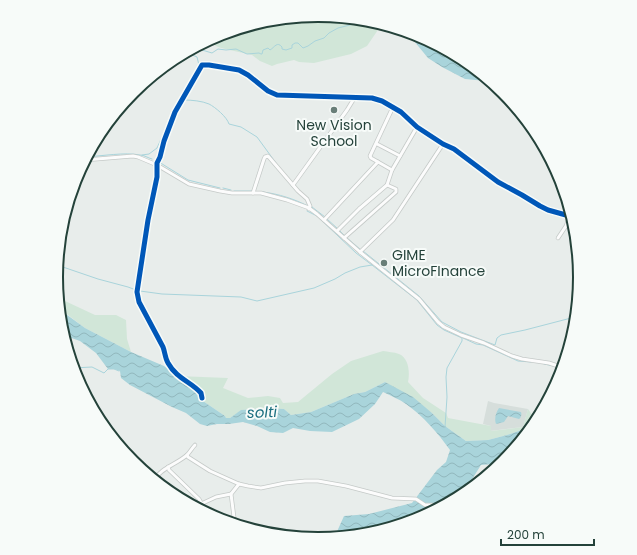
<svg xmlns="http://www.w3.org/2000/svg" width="637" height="555" font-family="Poppins,sans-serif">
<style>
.built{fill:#d6dedb}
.green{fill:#d1e6d8}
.water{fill:url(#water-waves)}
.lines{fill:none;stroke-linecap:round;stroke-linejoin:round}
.stream{stroke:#a9d4db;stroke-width:1}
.river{stroke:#a9d4db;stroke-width:5.5}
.street-casing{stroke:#c5cac8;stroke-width:4.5}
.street{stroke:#fcfcfc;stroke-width:3}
.cycleway-casing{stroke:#f7fbf9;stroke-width:8}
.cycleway{stroke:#0057b8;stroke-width:5}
.poi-dot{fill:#697e78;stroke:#f7fbf9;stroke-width:1.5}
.labels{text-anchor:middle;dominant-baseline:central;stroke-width:4;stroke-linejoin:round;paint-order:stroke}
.poi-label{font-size:14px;fill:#24423a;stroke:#f7fbf9}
.water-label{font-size:15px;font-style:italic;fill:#1c6f80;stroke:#f7fbf9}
.rim{fill:none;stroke:#24423a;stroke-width:2}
</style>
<defs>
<pattern id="water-waves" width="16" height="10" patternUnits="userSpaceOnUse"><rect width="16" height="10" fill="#a9d4db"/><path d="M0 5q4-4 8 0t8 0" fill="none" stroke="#91b7bd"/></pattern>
</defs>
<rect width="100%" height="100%" fill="#e8edeb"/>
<path class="built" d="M488 401 494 403 528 409 523 427 490 431 491 426 483 424Z"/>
<g class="green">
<path d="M319 15H321L340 23 351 25 374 24H382L367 46 351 54 314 63 299 62 294 60 277 64 272 66 260 61 252 55 221 48 216 46 212 42 221 37 222 34 268 20Z"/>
<path d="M58 296 65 301 95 315H116L126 320 127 339 131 352 85 328 59 308Z"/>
<path d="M383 351C388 352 394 352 399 354 409 358 410 373 408 382L423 398 446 413 448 418 491 426V431L523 427 528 409 533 416 530 427 507 435 488 440 466 441 445 426 432 413 385 382 365 392 354 394 311 412 291 415 284 409 269 408 242 410 230 418H226L225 416 200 399 177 376 228 378 223 388 248 398 268 396 280 398 283 403 298 402 332 374 351 361Z"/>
</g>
<g class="water">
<path d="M321 15 370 20 419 35 465 59 490 80 486 81 465 79 442 67 428 58 414 41 382 24H374L351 25 340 23Z"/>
<path d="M59 309 85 328 131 352 164 366 196 391 200 395V399L225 416 226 418H230L241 410 269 408 284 409 291 415 311 412 354 394 365 392 385 382 413 397 432 413 445 426 466 441 488 440 507 435 530 427 533 416H541L537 424 504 463 481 465 469 484 468 493 464 496 425 517 412 519 353 534 335 536 344 516 369 514 412 503 437 470 446 462 450 450C438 433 423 416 406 404 399 399 391 396 383 392L375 404 359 419 332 432 310 431 293 428 283 433 270 432 257 426 243 422 229 424H217L207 426 200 424 186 413 172 407 130 385 121 378 120 371 114 369H108L96 353 80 341 63 335 61 328Z"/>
<path d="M499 408 521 412C522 414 521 418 519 419L508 416 504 422 496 424C494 419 496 412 499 408Z"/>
</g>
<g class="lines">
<g class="stream">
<path d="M197 46 202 50 212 53 218 49 226 50 236 49 247 54 259 53 261 54H262L263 50 268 48 270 50C275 47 277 41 282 47V49L286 50 292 48V45L295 43H298L303 48 308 46 315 41 324 38 329 33 338 28 350 25"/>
<path d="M184 100C192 100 202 101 209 104 215 107 227 117 229 124L241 127 257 137 276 163"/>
<path d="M142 155 149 154 157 148 176 106 199 65 197 57 186 52"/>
<path d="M86 157C102 156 125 152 140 155 144 155 148 158 152 159"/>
<path d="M159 162 188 180 220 188"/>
<path d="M223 188 231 190"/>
<path d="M234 191H252"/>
<path d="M263 192C279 194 294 199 308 206"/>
<path d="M310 203 312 207 325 217"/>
<path d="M307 211 317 216 356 253 372 265"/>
<path d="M327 219 338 229"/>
<path d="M339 230 345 236"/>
<path d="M347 238 361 250"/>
<path d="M363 251 419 296 442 322 461 332 495 345 497 338 501 335 525 330 575 317 577 316"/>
<path d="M57 265 98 279 128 287 136 290"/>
<path d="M140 291 162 294 241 297 257 301 314 288 335 279 345 273 360 267 372 265 417 300 437 325 444 330 462 338V341L447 368 446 377 447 397 445 427"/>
<path d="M463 338 476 344 483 345 518 361 531 362"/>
<path d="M544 364 554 366"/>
<path d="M73 368 92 367 104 373 108 369H114L119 371"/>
</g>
<path class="river" d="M346 537 359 532"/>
<g class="street-casing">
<g id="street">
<path d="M377 144 400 156"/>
<path d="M85 160 133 156 138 157 157 165 189 184 220 191 232 193H261L287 200 309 208 317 214 360 252 419 299 438 322 444 327 461 335 484 343 512 356 522 359 549 363 564 368"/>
<path d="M392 170 371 158 370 156 393 107"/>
<path d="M293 185 347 110 355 97"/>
<path d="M253 193 264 159 265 157 268 156 298 191 307 199 310 206 309 209"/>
<path d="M324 220 378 162"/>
<path d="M337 231 359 209 387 185 392 170 417 127"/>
<path d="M344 238 396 192V189L387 185"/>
<path d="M558 238 566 226 570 216"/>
<path d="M360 252 393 220 443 144"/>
<path d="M202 398 201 393C190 381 177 379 168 363 165 358 165 352 163 347L139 302 137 292 148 220 157 177V163L160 157 164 141 175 112 202 65H209L239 70 248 75 268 91 277 95 372 98 382 101 401 112 417 127 443 144 454 149 498 182 522 195 540 206 548 210 573 217"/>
<path d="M187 455 188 457 210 471 239 484 248 486 261 488 285 483 305 481H318L346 486 392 498 416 499 425 505H433L442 507"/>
<path d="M168 467 169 470 199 499 207 514"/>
<path d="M154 480C161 468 177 464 187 455 190 452 192 448 195 445"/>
<path d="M201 504 216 497 231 494"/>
<path d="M235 525 231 494 239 484"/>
</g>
</g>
<use href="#street" class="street"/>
<g class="cycleway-casing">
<path id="cycleway" d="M202 398 201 393C190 381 177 379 168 363 165 358 165 352 163 347L139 302 137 292 148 220 157 177V163L160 157 164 141 175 112 202 65H209L239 70 248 75 268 91 277 95 372 98 382 101 401 112 417 127 443 144 454 149 498 182 522 195 540 206 548 210 573 217"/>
</g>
<use href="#cycleway" class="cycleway"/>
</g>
<g class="poi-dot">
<circle cx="334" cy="110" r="4"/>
<circle cx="384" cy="263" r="4"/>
</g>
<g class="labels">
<g class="poi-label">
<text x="334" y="125">New Vision<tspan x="334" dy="16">School</tspan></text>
<text x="392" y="255" text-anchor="start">GIME<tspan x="392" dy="16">MicroFInance</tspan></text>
</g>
<g class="water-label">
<text transform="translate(262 412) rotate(-2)">solti</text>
</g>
</g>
<path d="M0 0H637V555H0ZM63 277a255 255 0 1 1 510 0a255 255 0 1 1-510 0Z" fill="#f7fbf9" fill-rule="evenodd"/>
<path class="rim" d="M63 277a255 255 0 1 1 510 0a255 255 0 1 1-510 0Z"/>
<path d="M501 539v6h93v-6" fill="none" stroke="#24423a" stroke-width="2"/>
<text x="507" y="539" font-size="12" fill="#24423a" stroke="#f7fbf9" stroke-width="3" paint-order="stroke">200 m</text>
</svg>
